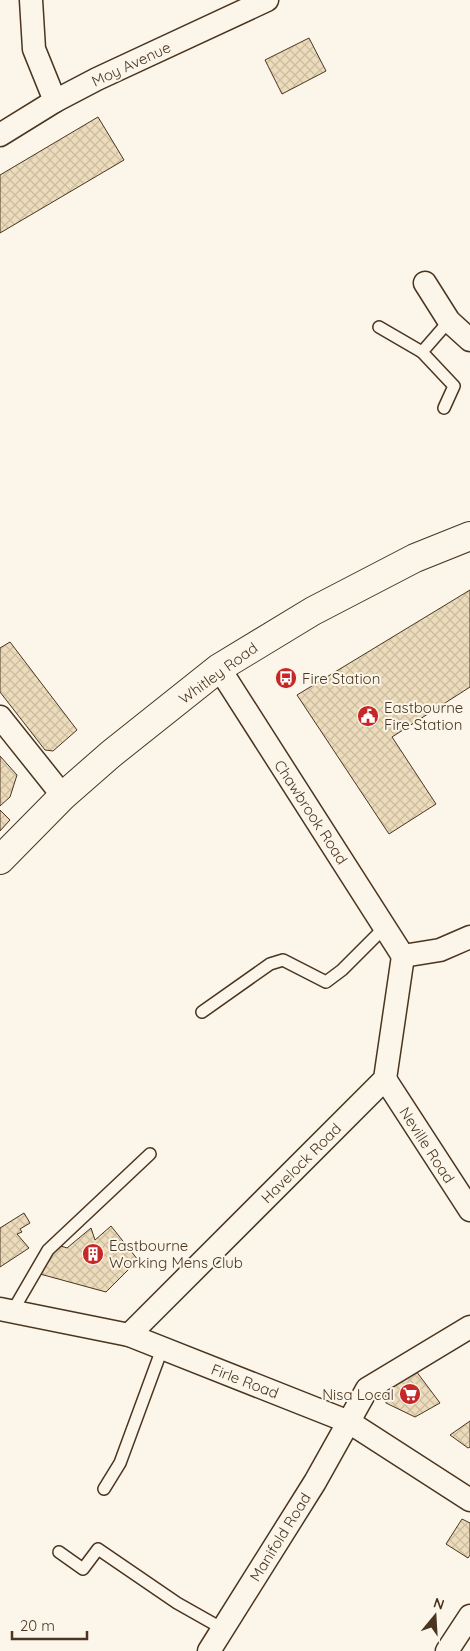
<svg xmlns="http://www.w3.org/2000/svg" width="470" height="1651" font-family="Quicksand,sans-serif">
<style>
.building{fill:url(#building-cross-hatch);stroke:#4a3520}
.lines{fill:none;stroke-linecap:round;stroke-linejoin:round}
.service-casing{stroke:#4a3520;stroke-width:14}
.minor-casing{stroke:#4a3520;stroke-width:25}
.primary-casing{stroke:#4a3520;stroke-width:30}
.service{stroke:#fbf6e9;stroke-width:11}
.minor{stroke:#fbf6e9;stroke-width:22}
.primary{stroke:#fbf6e9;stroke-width:28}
.labels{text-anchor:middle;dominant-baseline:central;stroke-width:4;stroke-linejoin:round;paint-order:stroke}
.street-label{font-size:15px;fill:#4a3520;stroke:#fbf6e9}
.poi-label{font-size:15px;fill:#4a3520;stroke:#fbf6e9;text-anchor:start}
</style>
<defs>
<pattern id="building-cross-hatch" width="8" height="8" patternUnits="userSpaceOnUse" patternTransform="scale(1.25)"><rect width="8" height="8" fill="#ecdcbc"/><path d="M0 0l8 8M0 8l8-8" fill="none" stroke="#ccbda1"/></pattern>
</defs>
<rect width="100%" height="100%" fill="#fbf6e9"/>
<g class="building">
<path d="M309 38 326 71 282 94 265 60Z"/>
<path d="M98 117 124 160 0 233V175Z"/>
<path d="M470 590V687L392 737 436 804 389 834 297 695Z"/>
<path d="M10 642 77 730 53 751 45 750 0 692V648Z"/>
<path d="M0 756 17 775 10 797 0 806Z"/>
<path d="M0 810 10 820 0 831Z"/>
<path d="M24 1213 30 1223 20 1229 22 1232 17 1234 29 1248 0 1267V1228Z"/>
<path d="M111 1226 138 1260 106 1292 40 1274 42 1263 61 1246 67 1248 91 1228 95 1240Z"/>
<path d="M416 1371 440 1403 415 1417 386 1403 385 1386Z"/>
<path d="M470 1421V1447L468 1448 450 1435Z"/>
<path d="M462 1519 470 1523V1555L468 1558 446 1544Z"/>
</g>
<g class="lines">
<g class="service-casing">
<g id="service">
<path d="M379 327 422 352"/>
<path d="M444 408 454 386 422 352 449 321"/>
<path d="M202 1012 270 964 283 960 326 982 342 970 385 927"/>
<path d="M12 1312 48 1250 150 1154"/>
<path d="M104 1489 120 1463 162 1349"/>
<path d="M59 1552 83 1569 98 1549 177 1603 223 1629"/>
</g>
</g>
<g class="minor-casing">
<g id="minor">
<path d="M31 0 34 49 55 101"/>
<path d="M0 135 55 101 97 79 267 0"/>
<path d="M425 283 449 321 470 340"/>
<path d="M219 668 403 956"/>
<path d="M0 717 63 796"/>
<path d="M403 956 440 950 470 937"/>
<path d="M385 1079 470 1210"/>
<path d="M0 1309 129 1335 349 1422 470 1500"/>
<path d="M129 1335 385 1079 403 956"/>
<path d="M209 1651 315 1482 367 1389 470 1327"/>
<path d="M447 1651 470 1616"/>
</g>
</g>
<g class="primary-casing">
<path id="primary" d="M0 860 63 796 111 754 219 668 313 611 415 558 470 536"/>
</g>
<use href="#service" class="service"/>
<use href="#minor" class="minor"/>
<use href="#primary" class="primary"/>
</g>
<defs>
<g id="bus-disc" transform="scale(1.125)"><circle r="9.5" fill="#c62828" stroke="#fbf6e9"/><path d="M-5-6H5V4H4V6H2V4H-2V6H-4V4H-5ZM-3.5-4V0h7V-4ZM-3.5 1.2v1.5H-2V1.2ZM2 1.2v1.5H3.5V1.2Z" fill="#fff"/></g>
<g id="civic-disc" transform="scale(1.125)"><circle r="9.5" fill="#c62828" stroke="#fbf6e9"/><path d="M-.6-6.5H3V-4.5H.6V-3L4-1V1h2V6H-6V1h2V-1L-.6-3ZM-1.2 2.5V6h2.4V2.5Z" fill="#fff"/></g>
<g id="building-disc" transform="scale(1.125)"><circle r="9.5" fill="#c62828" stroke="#fbf6e9"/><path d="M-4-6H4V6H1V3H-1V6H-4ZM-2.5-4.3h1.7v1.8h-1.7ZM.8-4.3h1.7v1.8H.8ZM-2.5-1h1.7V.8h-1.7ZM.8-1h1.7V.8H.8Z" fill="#fff"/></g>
<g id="supermarket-disc" transform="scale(1.125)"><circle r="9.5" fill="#c62828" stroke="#fbf6e9"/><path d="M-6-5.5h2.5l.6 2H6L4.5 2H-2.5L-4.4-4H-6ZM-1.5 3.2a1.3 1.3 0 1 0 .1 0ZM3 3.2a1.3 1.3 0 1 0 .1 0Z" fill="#fff"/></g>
</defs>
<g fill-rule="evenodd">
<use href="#bus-disc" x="286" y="678"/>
<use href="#civic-disc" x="368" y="716"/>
<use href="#building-disc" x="93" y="1254"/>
<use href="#supermarket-disc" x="410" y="1394"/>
</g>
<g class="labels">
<g class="street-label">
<text transform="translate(131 64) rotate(-25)">Moy Avenue</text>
<text transform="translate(218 673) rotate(-36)">Whitley Road</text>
<text transform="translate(311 812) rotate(57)">Chawbrook Road</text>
<text transform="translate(427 1145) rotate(57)">Neville Road</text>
<text transform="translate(301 1163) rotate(-45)">Havelock Road</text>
<text transform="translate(245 1381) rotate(21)">Firle Road</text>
<text transform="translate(280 1537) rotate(-58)">Manifold Road</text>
</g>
<g class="poi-label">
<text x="302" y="678">Fire Station</text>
<text x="384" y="707">Eastbourne<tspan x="384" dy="17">Fire Station</tspan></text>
<text x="109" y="1245">Eastbourne<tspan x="109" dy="17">Working Mens Club</tspan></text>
<text x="394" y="1394" text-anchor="end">Nisa Local</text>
</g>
</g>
<g transform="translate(435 1616) rotate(18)" stroke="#fbf6e9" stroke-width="4" paint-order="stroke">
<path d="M0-4L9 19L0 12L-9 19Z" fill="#4a3520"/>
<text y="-8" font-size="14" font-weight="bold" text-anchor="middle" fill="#4a3520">N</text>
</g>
<path d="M12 1631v8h75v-8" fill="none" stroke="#4a3520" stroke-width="2.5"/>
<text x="20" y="1631" font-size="15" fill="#4a3520" stroke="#fbf6e9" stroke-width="4" paint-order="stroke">20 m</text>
</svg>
